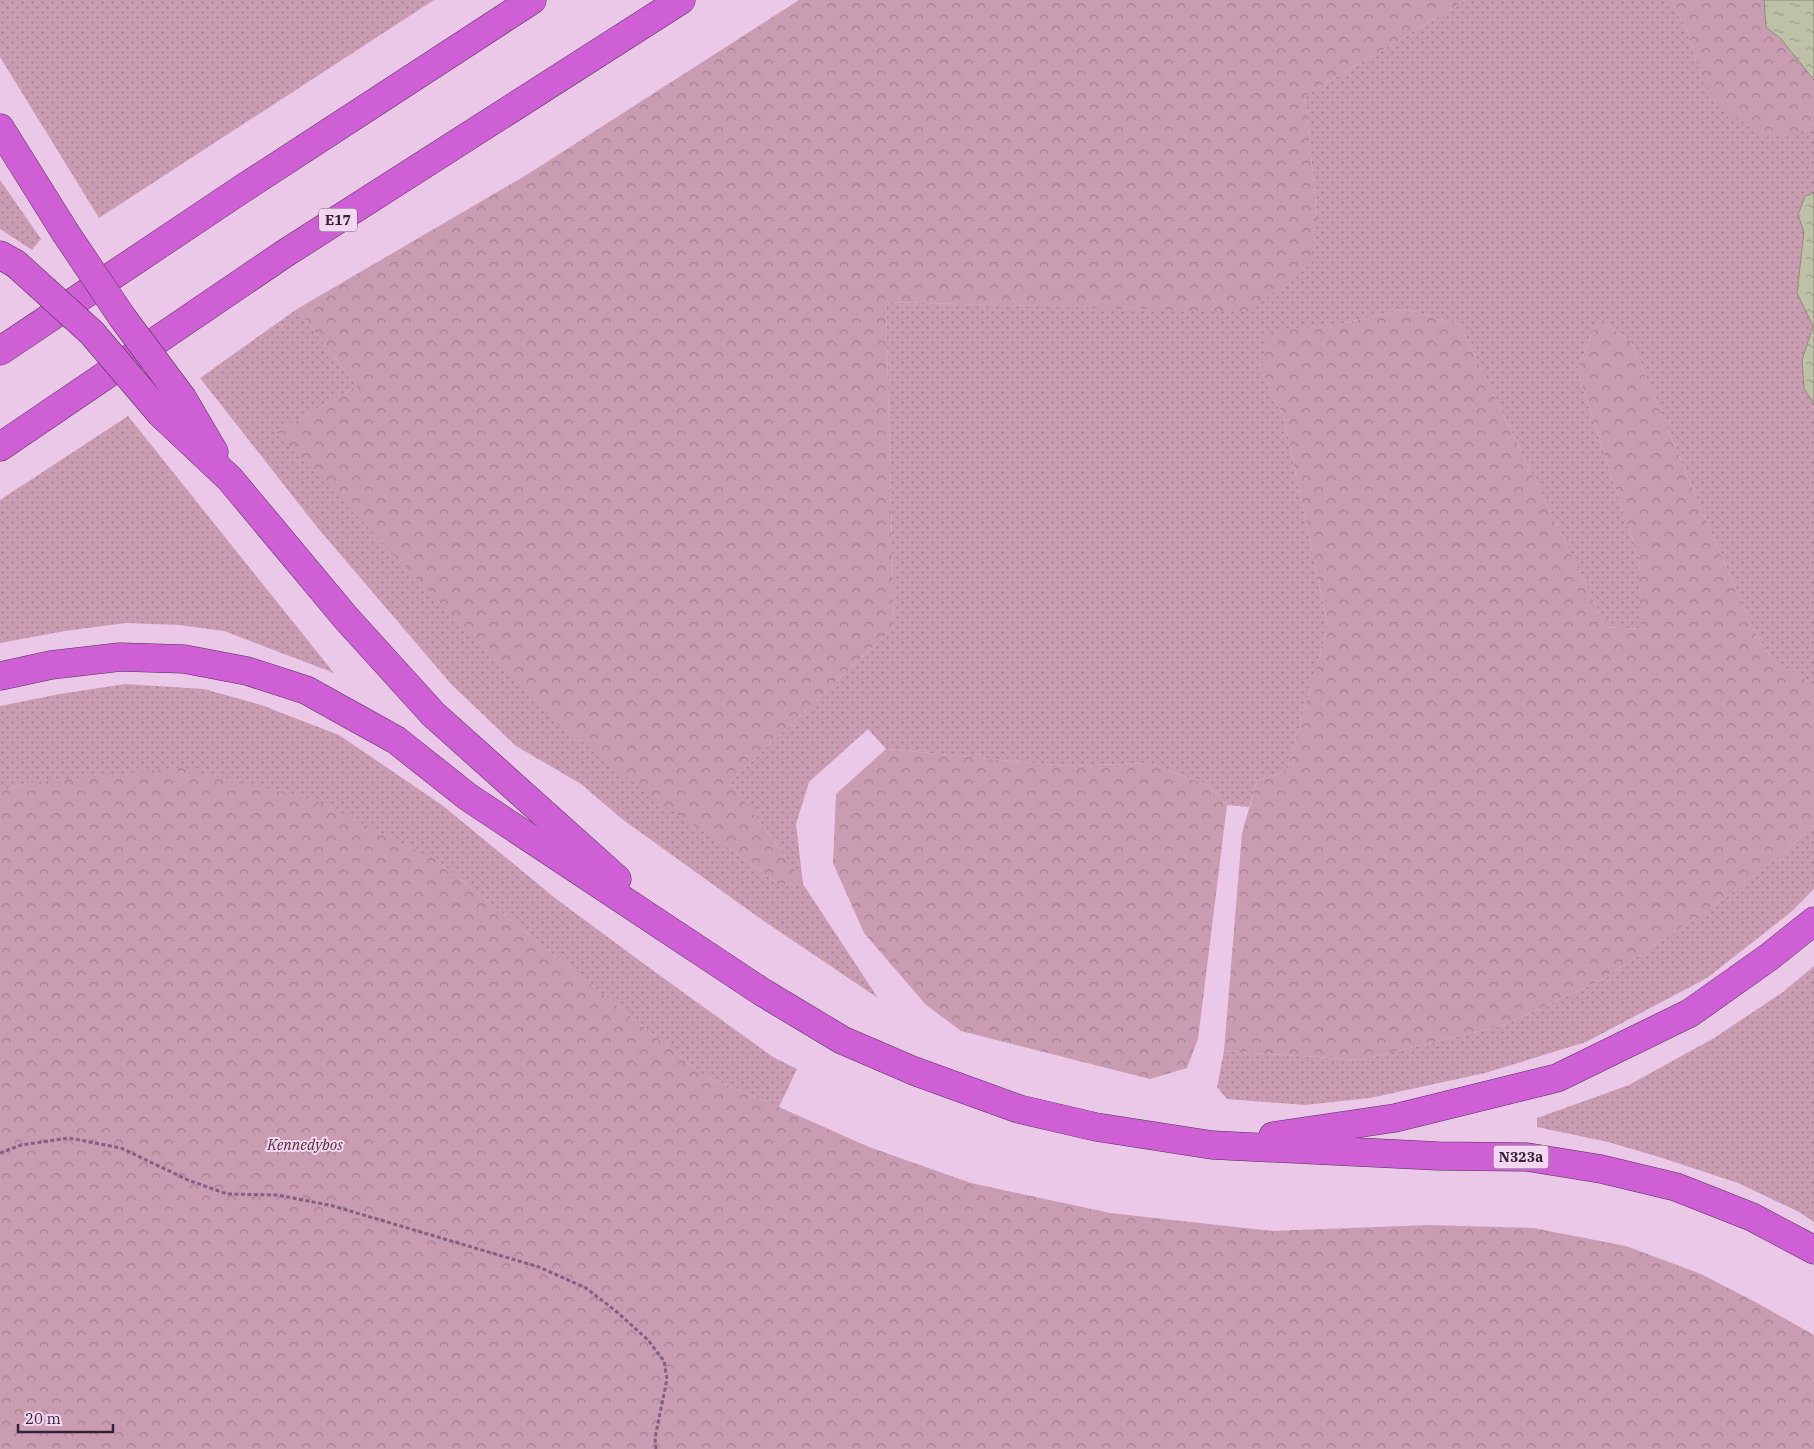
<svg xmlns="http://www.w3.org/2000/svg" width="1814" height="1449" font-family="'IBM Plex Serif',serif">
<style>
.grass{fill:url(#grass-dots)}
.forest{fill:url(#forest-crowns)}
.water{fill:url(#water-ripples);stroke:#8a8e6f}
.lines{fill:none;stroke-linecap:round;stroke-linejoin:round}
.motorway-casing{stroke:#4f3255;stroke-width:29}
.path{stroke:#835e86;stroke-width:3;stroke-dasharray:4 2.5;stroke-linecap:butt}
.motorway{stroke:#ce5fd4;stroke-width:28}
.motorway-bridge-casing{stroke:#4f3255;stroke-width:29;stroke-linecap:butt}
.motorway-bridge{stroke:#ce5fd4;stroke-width:28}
.labels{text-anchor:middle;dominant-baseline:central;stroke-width:4;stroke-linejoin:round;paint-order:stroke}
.shield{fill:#f3d7f1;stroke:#6e5870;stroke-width:1}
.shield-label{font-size:14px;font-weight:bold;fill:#352138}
.park-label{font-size:15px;font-style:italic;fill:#532938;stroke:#f3d7f1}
</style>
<defs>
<pattern id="grass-dots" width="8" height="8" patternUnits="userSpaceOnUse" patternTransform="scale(1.25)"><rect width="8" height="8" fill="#c99cb2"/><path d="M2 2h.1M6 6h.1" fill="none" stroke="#a47f92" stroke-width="1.8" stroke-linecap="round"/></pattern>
<pattern id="forest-crowns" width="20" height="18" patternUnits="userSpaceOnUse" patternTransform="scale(1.25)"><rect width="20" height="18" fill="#c99cb2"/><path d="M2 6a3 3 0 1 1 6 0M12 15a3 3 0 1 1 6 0" fill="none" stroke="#a47f92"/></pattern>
<pattern id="water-ripples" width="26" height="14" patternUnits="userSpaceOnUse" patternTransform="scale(1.25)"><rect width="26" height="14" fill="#bec0a8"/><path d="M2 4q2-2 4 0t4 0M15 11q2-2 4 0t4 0" fill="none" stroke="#9b9c8a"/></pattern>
</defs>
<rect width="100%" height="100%" fill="#ecc8e8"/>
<g class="grass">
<path d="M0 0H434L99 218 0 57Z"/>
<path d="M1466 0H1671L1688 32 1702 81 1804 132 1814 123V193L1805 196 1798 215 1804 232 1797 293 1813 326 1802 360 1804 388 1814 405V685L1774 661 1754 631 1711 532 1631 341 1598 320 1577 370 1638 557 1642 629 1606 627 1460 325 1406 309 1344 323 1261 370 1284 418 1328 626 1287 770 1257 781 1249 807 1227 805 1210 786 1150 763 1067 766 886 749 868 729 809 782 796 824 803 884 878 998 758 917 622 819 581 784 516 746 451 684 317 527 200 378 297 309 357 386 276 432 723 844 778 884H802L785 856 730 782 894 627 886 302 1159 309 1317 216 1305 96Z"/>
<path d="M0 180 41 239 32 250 0 229Z"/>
<path d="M128 416 334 673 224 631 179 625 126 623 65 631 0 643V500Z"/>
<path d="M125 684 204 689 261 705 339 735 442 805 555 898 655 972 773 1057 797 1069 779 1107 703 1075 438 861 27 783 0 791V706L60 694Z"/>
<path d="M1814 825V889L1791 912 1707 978 1586 1042 1485 1073 1370 1098 1305 1105 1227 1099 1217 1087 1224 1051 1360 1060 1504 1025 1603 979 1718 903 1786 851Z"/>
<path d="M1814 966V1222L1799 1212 1738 1183 1659 1157 1608 1142 1537 1127V1118L1629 1085 1714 1038 1783 992Z"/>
</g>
<g class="forest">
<path d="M799 0H1466L1305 96 1317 216 1310 263 1249 312 886 302 894 627 730 782 785 856 803 884H778L723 844 660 803 547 714 276 432 357 386 297 309 528 174Z"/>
<path d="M1671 0H1764L1766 27 1781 39 1814 80V123L1804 132 1763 137 1726 109 1702 81 1688 32Z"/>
<path d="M1406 309 1460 325 1606 627 1641 629 1638 557 1577 370 1598 320 1631 341 1711 532 1754 631 1774 661 1814 685V825L1786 851 1718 903 1603 979 1504 1025 1360 1060 1224 1051 1242 833 1257 781 1287 770 1328 626 1284 418 1261 370 1268 332 1344 323Z"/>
<path d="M886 749 1067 766 1150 763 1210 786 1227 805 1198 1039 1187 1068 1150 1079 961 1031 926 1005 864 933 833 863 836 794Z"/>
<path d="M180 768 312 799 438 861 703 1075 779 1107 869 1147 971 1183 1110 1213 1272 1231 1428 1225 1533 1228 1626 1246 1701 1274 1759 1304 1814 1335V1449H0V791L27 783Z"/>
</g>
<g class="water">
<path d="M1764 0H1814V80L1781 39 1766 27Z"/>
<path d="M1814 193V405L1804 388 1802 360 1813 326 1797 293 1804 232 1798 215 1805 196Z"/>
</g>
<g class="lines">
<g class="motorway-casing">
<g id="motorway">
<path d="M0 128 65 232"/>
<path d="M0 255 16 264"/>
<path d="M0 351 239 191 532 0"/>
<path d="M183 399 214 452"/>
<path d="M161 414 230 479 346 618 433 714 617 879"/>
<path d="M0 447 284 254 681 0"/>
<path d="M0 676 51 665 120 657 184 659 247 671 306 690 396 740 468 797 762 992 842 1040 914 1071 1019 1109 1096 1127 1212 1145 1438 1156 1527 1157 1601 1169 1676 1187 1752 1217 1814 1250"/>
<path d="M1273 1136 1395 1118 1557 1078 1690 1013 1769 957 1814 921"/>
</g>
</g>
<path class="path" d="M0 1153 21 1145 69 1138 121 1148 188 1180 227 1194 277 1195 333 1206 539 1267 586 1288 617 1312 648 1340 664 1361 667 1379 655 1438 656 1449"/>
<use href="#motorway" class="motorway"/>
<g class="motorway-bridge-casing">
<g id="motorway-bridge">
<path d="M65 232 122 317 183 399"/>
<path d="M16 264 92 333 161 414"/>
</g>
</g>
<use href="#motorway-bridge" class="motorway-bridge"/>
</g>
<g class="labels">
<g class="shield">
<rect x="319" y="208.5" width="38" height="23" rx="4"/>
<rect x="1493.5" y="1145.5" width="55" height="23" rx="4"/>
</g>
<g class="shield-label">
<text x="338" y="220">E17</text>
<text x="1521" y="1157">N323a</text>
</g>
<g class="park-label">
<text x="305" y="1144">Kennedybos</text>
</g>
</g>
<path d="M18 1424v8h95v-8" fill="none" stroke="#352138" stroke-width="2.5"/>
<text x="25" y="1424" font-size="15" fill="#352138" stroke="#f3d7f1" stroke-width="4" paint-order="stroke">20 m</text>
</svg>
